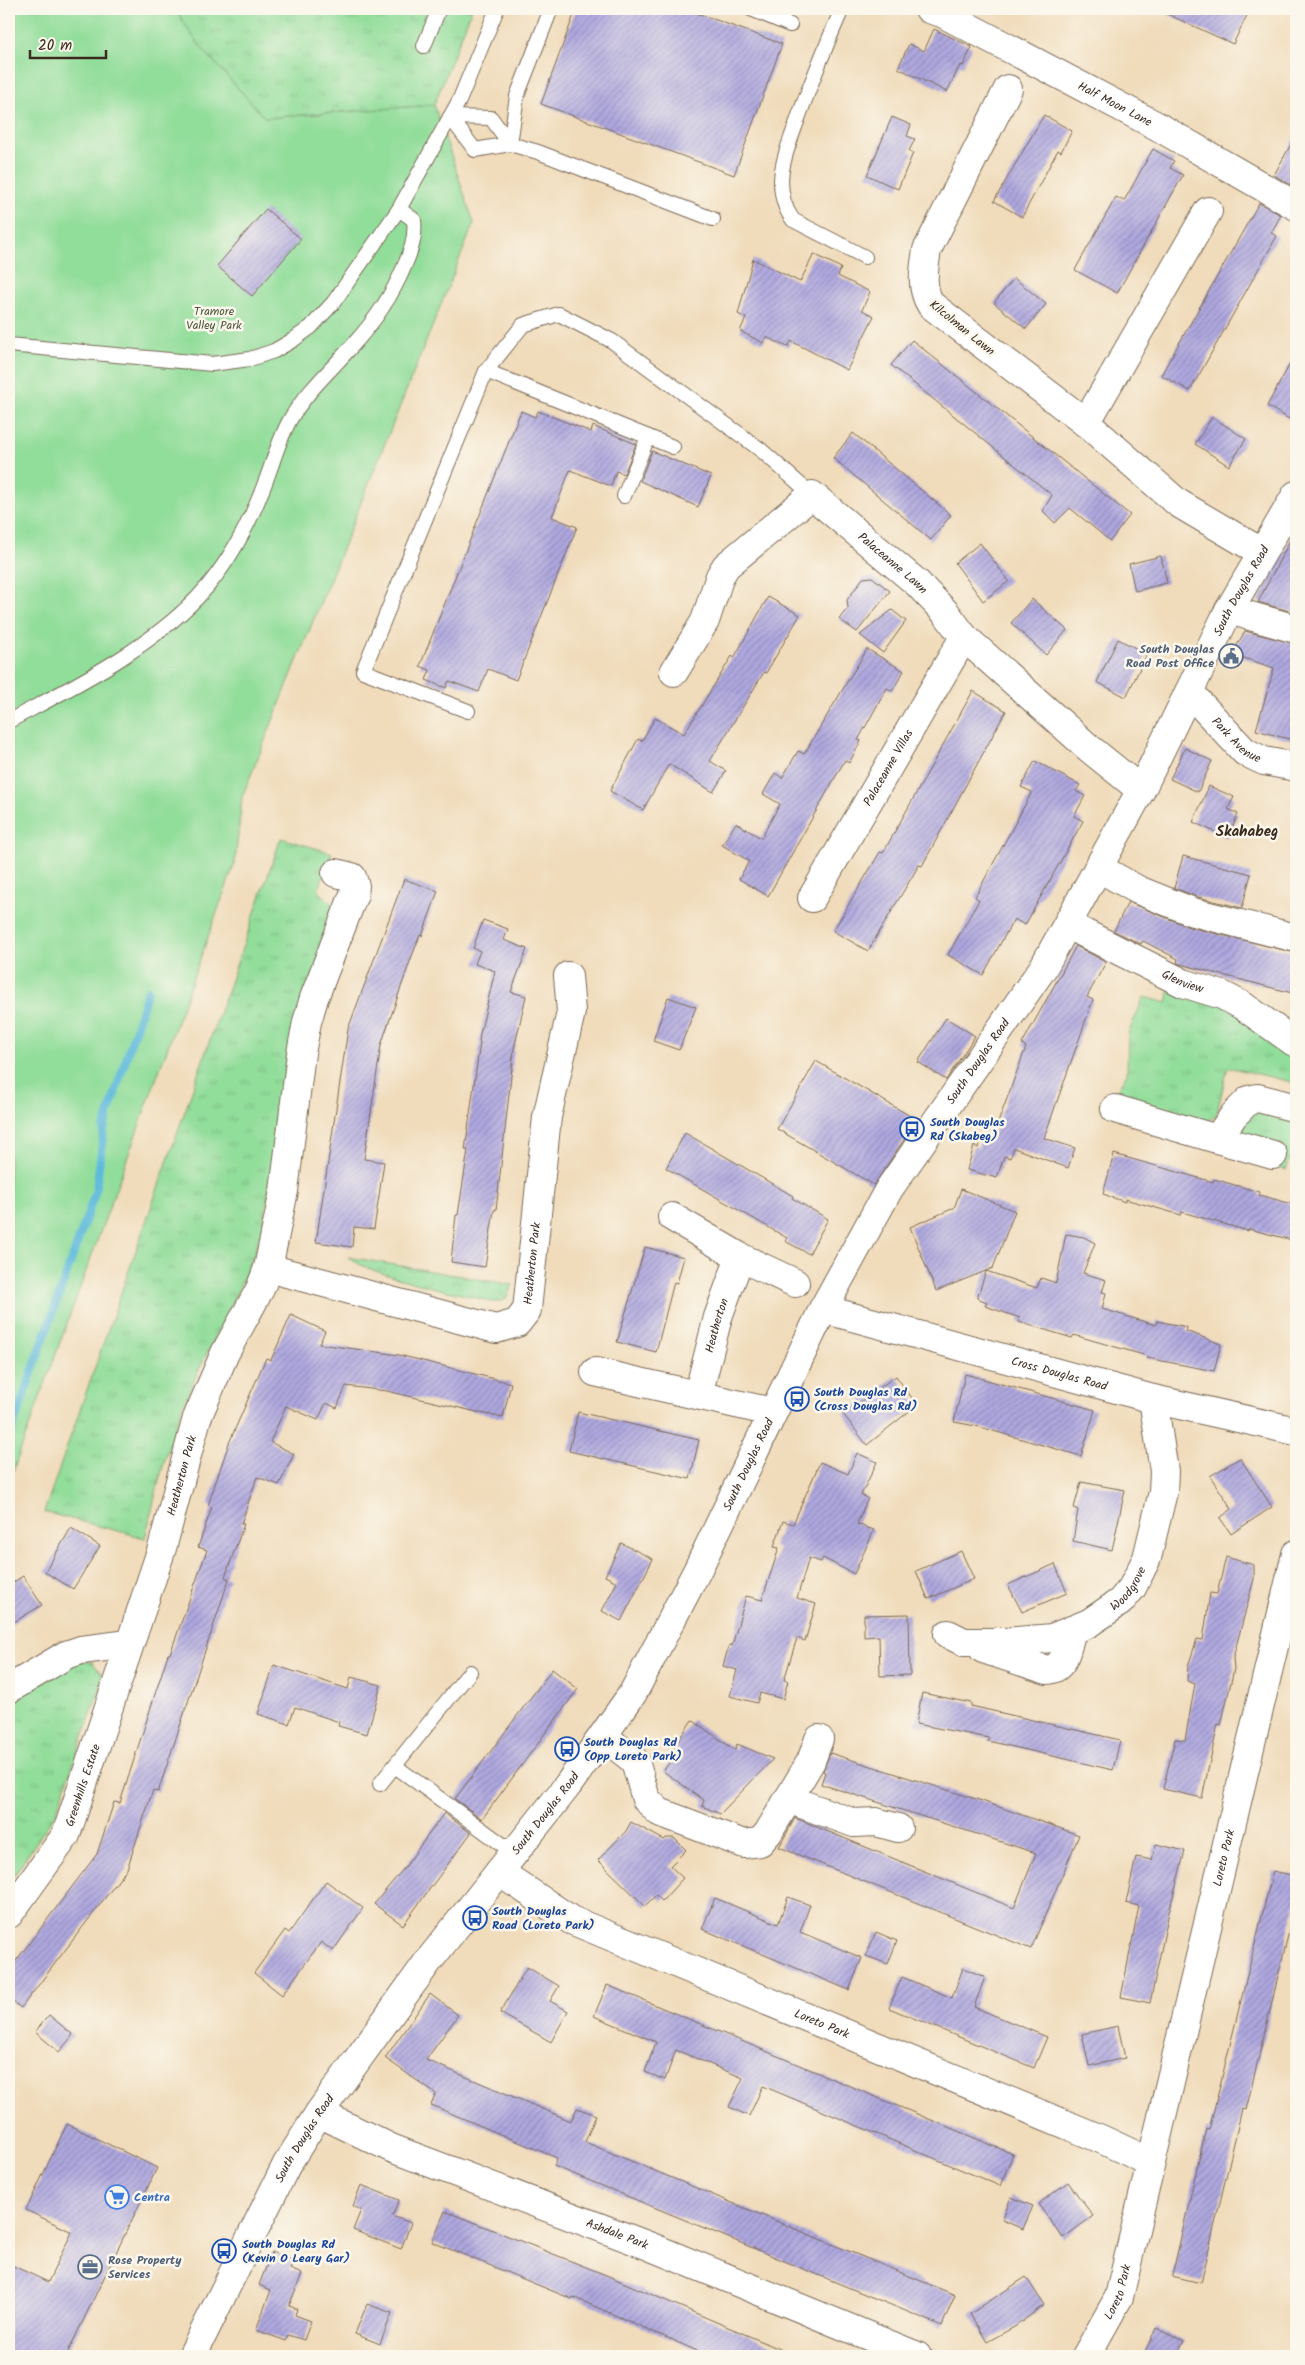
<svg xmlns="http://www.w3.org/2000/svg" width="1305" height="2365" font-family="Kalam,sans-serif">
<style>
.grass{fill:url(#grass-tufts);stroke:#66845c}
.green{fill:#91dd9a;stroke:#66845c}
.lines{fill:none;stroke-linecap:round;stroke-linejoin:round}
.stream{stroke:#5dbadb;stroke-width:8}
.building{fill:url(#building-hatch)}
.service-casing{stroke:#7a6855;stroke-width:16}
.minor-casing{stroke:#7a6855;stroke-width:30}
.secondary-casing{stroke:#7a6855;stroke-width:30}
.service{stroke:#fff;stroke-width:14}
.minor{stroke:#fff;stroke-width:28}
.secondary{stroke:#fff;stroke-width:28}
.labels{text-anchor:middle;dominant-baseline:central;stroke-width:5;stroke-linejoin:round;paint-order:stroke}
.street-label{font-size:12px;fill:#3b2a1e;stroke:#fbf7ec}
.park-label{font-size:12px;fill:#50573d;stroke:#fbf7ec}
.service-label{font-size:12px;font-weight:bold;fill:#4e5e75;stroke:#fbf7ec;text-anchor:end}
.transit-label{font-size:12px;font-weight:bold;fill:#164399;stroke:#fbf7ec;text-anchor:start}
.shop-label{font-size:12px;font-weight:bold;fill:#366cbe;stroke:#fbf7ec;text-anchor:start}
.quarter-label{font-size:15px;font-weight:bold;fill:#3b2a1e;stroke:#fbf7ec}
</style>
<defs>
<pattern id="grass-tufts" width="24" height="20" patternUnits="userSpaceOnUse" patternTransform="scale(1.25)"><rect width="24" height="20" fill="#91dd9a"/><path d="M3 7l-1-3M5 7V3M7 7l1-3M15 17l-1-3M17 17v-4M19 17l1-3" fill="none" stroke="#7ebe84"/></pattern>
<pattern id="building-hatch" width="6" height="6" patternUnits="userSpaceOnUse" patternTransform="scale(1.25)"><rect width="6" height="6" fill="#afa8e0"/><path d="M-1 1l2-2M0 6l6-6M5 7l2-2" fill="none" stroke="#9089b5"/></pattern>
</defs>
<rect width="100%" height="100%" fill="#fbf7ec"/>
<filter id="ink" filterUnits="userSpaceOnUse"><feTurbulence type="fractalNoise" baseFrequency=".02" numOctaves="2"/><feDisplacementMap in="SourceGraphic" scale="10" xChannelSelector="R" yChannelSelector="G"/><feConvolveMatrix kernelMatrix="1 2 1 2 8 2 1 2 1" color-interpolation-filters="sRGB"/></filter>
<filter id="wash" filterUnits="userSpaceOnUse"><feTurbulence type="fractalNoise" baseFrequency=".0096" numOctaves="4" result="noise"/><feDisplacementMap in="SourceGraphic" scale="20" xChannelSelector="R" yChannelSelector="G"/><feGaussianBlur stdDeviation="1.12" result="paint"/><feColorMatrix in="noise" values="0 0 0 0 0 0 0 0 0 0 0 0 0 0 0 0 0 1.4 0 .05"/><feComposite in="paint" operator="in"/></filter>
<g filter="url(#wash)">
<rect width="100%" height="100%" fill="#f0dcbb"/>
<g class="grass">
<path d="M175 9H472L434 105 265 118 199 45Z"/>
<path d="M281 838 332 853 318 890 334 906 335 916 289 1053 263 1227C244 1289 209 1344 184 1403 166 1447 156 1493 145 1538L44 1512Z"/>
<path d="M1171 982 1233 1007 1296 1060V1083L1228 1067 1216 1116 1203 1123 1113 1098 1127 1073 1128 1034 1144 997 1167 1003Z"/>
<path d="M1257 1110 1296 1122V1141L1286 1170 1278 1168 1285 1147 1245 1136 1238 1127Z"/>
<path d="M348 1257 513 1285 505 1300 493 1302C461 1293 369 1276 348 1257Z"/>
<path d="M76 1662H92L102 1674V1683L56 1813 9 1883V1702Z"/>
</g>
<path class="green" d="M9 9H175L199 45 265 118 434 105 474 223 242 797 235 863 9 1482Z"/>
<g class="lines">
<path class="stream" d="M9 1438 96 1190 104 1128 148 990"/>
</g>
<g id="blocks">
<g class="building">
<path d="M576 9H686L782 44 734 175 541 104Z"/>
<path d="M1156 9H1250L1233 44Z"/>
<path d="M934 29 972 47 963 66 960 65 947 92 898 68 909 44 924 51Z"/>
<path d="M1044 115 1072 131 1061 152 1058 150 1022 217 994 201Z"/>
<path d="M892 117 911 125 907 136 915 139 909 151 913 153 898 189 867 175Z"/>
<path d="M1296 135V188L1274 175Z"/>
<path d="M1153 149 1174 161 1170 168 1183 175 1117 293 1075 270 1116 197 1124 201Z"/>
<path d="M1259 203 1281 215 1271 233 1277 236 1190 391 1161 375Z"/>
<path d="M266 209 301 239 252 296 217 266Z"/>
<path d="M814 254 841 268 838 276 870 292 862 310 874 316 847 370 791 341 788 347 766 337 763 343 740 331 746 318 738 314 753 259 800 282Z"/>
<path d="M1014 278 1046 304 1026 329 994 303Z"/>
<path d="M912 340 1130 515 1110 541 1070 508 1055 523 1043 511 1052 495 891 365Z"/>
<path d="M1296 353V423L1267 406Z"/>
<path d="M521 411 535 417 538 411 591 432 593 426 636 444 624 474 616 471 611 486 570 470 552 517 577 527 516 680 488 669 479 692 449 681 446 688 426 680 430 670 420 666Z"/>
<path d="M1212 417 1246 439 1229 466 1195 444Z"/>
<path d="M853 433 951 515 931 540 833 458Z"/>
<path d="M652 451 711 476 698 507 640 481Z"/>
<path d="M1296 529V613L1258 602Z"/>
<path d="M980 543 1009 581 983 601 955 563Z"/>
<path d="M1161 556 1167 583 1135 591 1129 564Z"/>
<path d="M872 577 890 591 857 632 839 619 848 608 847 600 863 578Z"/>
<path d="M768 597 800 615 766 673 764 672 710 761 726 771 713 792 669 764 643 810 610 791 638 739 642 741 655 718 684 734 732 656 734 658Z"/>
<path d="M1032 599 1067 630 1046 655 1011 623Z"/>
<path d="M892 610 906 621 883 653 860 635Z"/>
<path d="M1245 631 1296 644V741L1256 730 1274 668 1232 654Z"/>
<path d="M1118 639 1147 654 1126 697 1097 682Z"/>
<path d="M867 649 904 671 892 691 887 688 858 740 861 741 849 763 845 760 768 896 739 879 749 861 722 845 736 823 761 838 780 804 763 794 775 773 782 778 798 751 804 754Z"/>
<path d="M973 691 1006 711 922 866 919 865 868 951 833 931 880 852 883 853Z"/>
<path d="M1185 748 1212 761 1198 792 1170 779Z"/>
<path d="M1035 761 1080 785 1076 791 1085 796 1074 816 1083 821 1025 925 1014 919 983 975 948 955 979 900 975 897 1032 792 1021 787Z"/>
<path d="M1209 786 1234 797 1228 809 1238 814 1228 838 1193 822Z"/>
<path d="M1183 856 1251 874 1242 908 1198 897 1174 888Z"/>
<path d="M404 879 438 891 422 936 420 935 409 964 381 1045 364 1159 384 1162 374 1229 354 1227 352 1247 316 1242 348 1029Z"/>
<path d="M1128 902 1189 927 1296 953 1292 968 1296 969V994L1180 964 1177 963 1178 959 1143 941 1141 944 1114 931Z"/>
<path d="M483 920 508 929 504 940 527 949 511 992 526 996 514 1049 496 1210H494L485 1267 451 1262 456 1215H458L468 1150H465L480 1042H479L480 1034 495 971 475 964 480 951 473 948Z"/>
<path d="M1076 946 1106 962 1087 997 1093 1000 1044 1138 1075 1148 1068 1168 1014 1148 1010 1158 1004 1156 997 1178 967 1170 974 1146 978 1148 982 1136 992 1139 1026 1047 1022 1044Z"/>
<path d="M668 997 696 1007 679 1050 653 1041Z"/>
<path d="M946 1018 975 1036 946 1080 918 1062Z"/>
<path d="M816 1061 917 1120 874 1185 777 1129Z"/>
<path d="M685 1133 793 1196 792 1198 828 1219 809 1254 785 1241 787 1238 666 1168Z"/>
<path d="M1114 1154 1213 1182 1214 1179 1259 1192V1195L1296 1205V1241L1249 1229 1248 1231 1182 1212 1181 1215 1125 1199V1202L1103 1194Z"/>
<path d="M961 1189 1015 1211 993 1268 936 1291 910 1227 954 1208Z"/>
<path d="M1066 1234 1084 1237 1095 1243 1083 1273 1106 1280 1102 1292 1106 1293 1102 1309 1156 1325 1157 1321 1187 1327 1186 1331 1221 1344 1214 1371 1147 1358V1356L1074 1335 1072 1338 1019 1322 1020 1318 985 1306 987 1302 977 1298 986 1271 1037 1288 1041 1278 1056 1283Z"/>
<path d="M645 1247 684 1257 677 1283 674 1282 656 1352 617 1342Z"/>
<path d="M291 1315 325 1331 319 1344 399 1355 511 1383 503 1418 387 1391 346 1386 337 1408 326 1403 318 1420 286 1406 270 1442 294 1454 279 1485 257 1477 241 1524H244L225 1577 229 1579 158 1792 153 1790 127 1869 21 2008 9 1999V1970L97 1854 114 1802 120 1803 168 1654H170L207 1550 198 1547 212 1507 208 1505 229 1443 266 1358 271 1360Z"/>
<path d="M965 1374 1095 1410 1081 1456 976 1426 954 1422Z"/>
<path d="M896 1376 917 1405 867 1445 843 1414Z"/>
<path d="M578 1412 699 1440 690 1479 569 1451Z"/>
<path d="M857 1453 877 1462 861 1495 868 1498 857 1524 874 1530 854 1574 823 1558 821 1562 809 1558 797 1598 816 1604 805 1641 797 1638 784 1680 788 1681 783 1699 760 1693 757 1703 730 1696 737 1670 723 1666 729 1645 732 1646 746 1596 762 1600 779 1548 774 1547 783 1521 793 1524 820 1462 848 1474Z"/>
<path d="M1240 1458 1272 1507 1231 1534 1220 1518 1232 1509 1210 1476Z"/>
<path d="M1081 1482 1125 1490 1112 1550 1073 1541 1078 1510 1074 1508Z"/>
<path d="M71 1528 100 1546 73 1589 45 1572Z"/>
<path d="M621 1543 653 1559 621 1621 602 1611 617 1582 605 1576Z"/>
<path d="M961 1551 974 1579 928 1599 916 1571Z"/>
<path d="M1226 1557 1254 1565V1579L1233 1658 1234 1669 1221 1725 1218 1724 1202 1798 1163 1789 1175 1739 1185 1740 1195 1684 1187 1681 1188 1666 1197 1639 1203 1640 1210 1593 1217 1594Z"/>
<path d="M1055 1564 1067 1593 1022 1612 1008 1585Z"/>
<path d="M23 1576 42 1605 9 1625V1585Z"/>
<path d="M909 1614 910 1675 880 1676 879 1636 864 1637V1615Z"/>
<path d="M274 1665 348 1689 351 1677 381 1685 367 1734 338 1726 339 1722 295 1707 289 1724 258 1714Z"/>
<path d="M552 1669 578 1689 482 1819 455 1799Z"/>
<path d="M922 1693 971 1703V1706L1120 1740 1113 1770 988 1741 989 1738 916 1724Z"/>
<path d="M692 1720 735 1750 737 1744 773 1759 720 1814 702 1806 704 1800 663 1771 679 1750 674 1747Z"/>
<path d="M830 1753 979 1800 1079 1835 1031 1949 779 1847 795 1818 1014 1908 1036 1853 821 1784 825 1772 823 1771Z"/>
<path d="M444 1813 471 1833 403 1925 374 1904 405 1867Z"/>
<path d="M631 1822 664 1840 666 1838H674L686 1850 670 1866 683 1878 662 1901 656 1895 645 1906 598 1860 626 1831Z"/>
<path d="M1156 1844 1185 1851 1169 1912 1150 2003 1121 1997 1139 1906 1126 1903 1136 1857 1152 1860Z"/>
<path d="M1273 1871 1296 1876V1902L1246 2110 1242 2109 1201 2283 1172 2276 1206 2129 1209 2130Z"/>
<path d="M326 1881 363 1908 333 1951 321 1942 282 1995 254 1973 285 1930 289 1933Z"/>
<path d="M788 1897 810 1905 800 1932 862 1958 849 1990 702 1929 715 1898 778 1924Z"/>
<path d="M876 1932 897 1941 888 1964 866 1956Z"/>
<path d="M527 1967 559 1986 550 2001 568 2011 551 2042 500 2013Z"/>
<path d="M963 1968 985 1977 974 2007 1047 2037 1034 2068 889 2008 902 1977 952 1998Z"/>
<path d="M607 1985 1013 2154 1000 2186 763 2086 749 2116 729 2107 743 2078 676 2050 665 2080 645 2072 656 2042 594 2016Z"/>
<path d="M430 1994 458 2015 426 2060 571 2121 577 2108 596 2115 585 2142 955 2295 942 2326 554 2166 557 2158 431 2105 436 2094 385 2058Z"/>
<path d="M49 2015 73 2035 59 2052 35 2032Z"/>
<path d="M1118 2026 1125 2058 1089 2066 1082 2034Z"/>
<path d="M67 2124 157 2168 66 2356H9V2264L48 2282 72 2232 26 2210Z"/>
<path d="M1068 2182 1093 2216 1063 2238 1038 2204Z"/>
<path d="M361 2185 399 2200 392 2216 411 2223 401 2249 353 2230 361 2210 353 2206Z"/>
<path d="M1011 2197 1033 2206 1023 2229 1002 2220Z"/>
<path d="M445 2211 606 2275 796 2356H709L573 2297 572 2299 462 2254 432 2242Z"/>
<path d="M272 2252 294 2261 290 2269 302 2274 289 2306 297 2309 295 2315 311 2321 304 2340 288 2335 286 2341 256 2330 271 2290 259 2285Z"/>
<path d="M1026 2277 1044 2305 1016 2326 987 2342 970 2314Z"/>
<path d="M367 2304 392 2313 380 2344 355 2334Z"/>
<path d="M1156 2328 1184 2341 1176 2356H1143Z"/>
</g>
</g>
</g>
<g filter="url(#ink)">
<use href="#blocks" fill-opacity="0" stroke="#7a6855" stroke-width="1"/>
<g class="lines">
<g class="service-casing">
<g id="service">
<path d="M551 9 517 96 510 144 538 152 713 219"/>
<path d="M751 9 790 25"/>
<path d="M842 9C827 43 813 78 800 113 793 134 782 158 781 180 781 195 784 208 793 220L865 257"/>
<path d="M424 46 439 9"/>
<path d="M450 117 491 118 510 144 475 150Z"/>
<path d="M9 345 212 364 250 359 274 351 293 340 311 327 333 303 399 209 459 101 497 9"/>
<path d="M486 371 673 447"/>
<path d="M624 496 648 437"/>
<path d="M468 711 363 671 486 371 523 325 559 314 612 341 761 450 812 495"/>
<path d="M9 721C74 686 146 651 198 597 227 566 248 527 263 488 273 464 278 440 291 418 307 391 332 369 352 346 374 322 392 296 404 267 411 251 416 237 414 220L399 209"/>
<path d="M395 1766 514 1853"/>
<path d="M380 1784 470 1672"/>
</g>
</g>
<g class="minor-casing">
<g id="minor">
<path id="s1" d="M929 9 942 13 1157 126 1296 206"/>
<path d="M1008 89 927 250C924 269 920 288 931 305L1086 423 1178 503 1261 552"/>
<path d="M1086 423 1208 211"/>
<path d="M1229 610 1296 629"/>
<path id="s2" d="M674 672 705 621 720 576 726 566 812 495 917 583 946 613 964 637 1090 749 1141 790"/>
<path id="s3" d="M1189 692 1245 752 1264 761 1296 767"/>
<path d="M1099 868 1138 890 1193 912 1296 938"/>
<path id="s4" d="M812 898 964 637"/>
<path id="s5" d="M1068 925 1183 983 1222 995 1243 1006 1294 1042"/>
<path d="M1115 1109 1217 1139 1234 1115 1249 1100 1258 1098 1296 1108"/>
<path d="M1217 1139 1273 1155"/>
<path d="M672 1217 740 1257 795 1283"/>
<path id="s6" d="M268 1268 496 1329 517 1323 527 1310 547 1117 571 1012 568 976"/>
<path id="s7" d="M823 1309 1153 1399 1296 1431"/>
<path d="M595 1372 772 1412"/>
<path id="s8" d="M698 1395 718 1317 740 1257"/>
<path id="s9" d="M948 1634 964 1642H1005L1052 1638 1089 1623 1120 1602 1132 1588 1147 1558 1163 1492 1164 1471 1153 1399"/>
<path d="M983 1649 1047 1670C1066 1669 1067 1646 1072 1630"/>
<path d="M9 1689 66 1655 81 1650 129 1644"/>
<path d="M603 1736 635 1761 646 1799 659 1812 744 1844 760 1842 768 1833 811 1761 819 1739"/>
<path d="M788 1799 854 1823 876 1822 898 1828"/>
<path id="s10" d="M499 1872 571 1920 1101 2139 1150 2162"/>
<path id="s11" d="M9 1914 66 1835 162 1548 197 1418 225 1353 260 1289 268 1268 284 1191 301 1053 307 1022 314 998 354 894 355 886 352 877 336 873"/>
<path id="s12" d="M319 2113 391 2148 649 2246 917 2356"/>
<path id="s13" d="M1086 2356 1119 2297 1296 1554"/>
</g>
</g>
<g class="secondary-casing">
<g id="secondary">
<path id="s14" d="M192 2356 287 2164 319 2113 427 1963 568 1785 633 1693 697 1571 823 1309 889 1189 1043 968 1141 790 1229 610 1296 495"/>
</g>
</g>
<use href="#service" class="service"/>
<use href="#minor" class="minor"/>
<use href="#secondary" class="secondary"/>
</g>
</g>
<defs>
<g id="civic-ring" transform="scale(1.25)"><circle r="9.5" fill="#fbf7ec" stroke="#5c6f8a" stroke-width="1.5"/><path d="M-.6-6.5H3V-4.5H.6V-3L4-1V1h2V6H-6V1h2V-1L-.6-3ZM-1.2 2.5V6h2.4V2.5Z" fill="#5c6f8a"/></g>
<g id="bus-ring" transform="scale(1.25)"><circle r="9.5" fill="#fbf7ec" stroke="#1a4fb4" stroke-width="1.5"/><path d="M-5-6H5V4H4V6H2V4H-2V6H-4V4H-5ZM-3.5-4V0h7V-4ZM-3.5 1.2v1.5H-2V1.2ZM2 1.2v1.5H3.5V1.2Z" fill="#1a4fb4"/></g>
<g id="supermarket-ring" transform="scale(1.25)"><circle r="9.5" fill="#fbf7ec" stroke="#3f7fe0" stroke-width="1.5"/><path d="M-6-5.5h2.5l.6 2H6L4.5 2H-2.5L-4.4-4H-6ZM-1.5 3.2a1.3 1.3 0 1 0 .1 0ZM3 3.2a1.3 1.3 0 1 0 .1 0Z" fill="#3f7fe0"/></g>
<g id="office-ring" transform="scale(1.25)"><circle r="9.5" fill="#fbf7ec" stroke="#5c6f8a" stroke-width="1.5"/><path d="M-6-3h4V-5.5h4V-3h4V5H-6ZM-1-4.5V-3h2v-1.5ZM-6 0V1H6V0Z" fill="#5c6f8a"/></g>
</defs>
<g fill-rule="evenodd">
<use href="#civic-ring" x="1231" y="656"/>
<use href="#bus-ring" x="912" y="1129"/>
<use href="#bus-ring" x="797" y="1399"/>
<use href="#bus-ring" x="567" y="1749"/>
<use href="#bus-ring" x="475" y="1918"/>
<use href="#supermarket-ring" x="117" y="2197"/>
<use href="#bus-ring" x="224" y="2251"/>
<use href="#office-ring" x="90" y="2267"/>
</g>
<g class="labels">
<g class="street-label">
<text stroke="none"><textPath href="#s1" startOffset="209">Half Moon Lane</textPath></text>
<text transform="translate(962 328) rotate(39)">Kilcolman Lawn</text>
<text stroke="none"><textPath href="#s2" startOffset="336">Palaceanne Lawn</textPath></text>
<text stroke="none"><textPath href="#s14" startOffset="2060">South Douglas Road</textPath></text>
<text stroke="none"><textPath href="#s3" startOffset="68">Park Avenue</textPath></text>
<text stroke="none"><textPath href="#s4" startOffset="151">Palaceanne Villas</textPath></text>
<text stroke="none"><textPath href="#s5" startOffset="128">Glenview</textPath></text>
<text stroke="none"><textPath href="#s14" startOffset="1520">South Douglas Road</textPath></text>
<text stroke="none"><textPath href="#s6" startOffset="321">Heatherton Park</textPath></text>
<text stroke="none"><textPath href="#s8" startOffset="72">Heatherton</textPath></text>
<text stroke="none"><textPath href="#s7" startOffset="245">Cross Douglas Road</textPath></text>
<text stroke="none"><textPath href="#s14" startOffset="1055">South Douglas Road</textPath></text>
<text stroke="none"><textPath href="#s11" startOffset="475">Heatherton Park</textPath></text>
<text stroke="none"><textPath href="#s9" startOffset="199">Woodgrove</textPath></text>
<text stroke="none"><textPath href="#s11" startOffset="150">Greenhills Estate</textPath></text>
<text stroke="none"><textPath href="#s14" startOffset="650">South Douglas Road</textPath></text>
<text stroke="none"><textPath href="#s13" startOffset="519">Loreto Park</textPath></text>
<text stroke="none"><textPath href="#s10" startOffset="358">Loreto Park</textPath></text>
<text stroke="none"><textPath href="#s14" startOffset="245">South Douglas Road</textPath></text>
<text stroke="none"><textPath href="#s12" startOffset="322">Ashdale Park</textPath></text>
<text stroke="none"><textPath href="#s13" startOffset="72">Loreto Park</textPath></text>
</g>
<g class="park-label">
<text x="214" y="311">Tramore<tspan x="214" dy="14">Valley Park</tspan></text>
</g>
<g class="service-label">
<text x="1214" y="649">South Douglas<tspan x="1214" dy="14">Road Post Office</tspan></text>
<text x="108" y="2260" text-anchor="start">Rose Property<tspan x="108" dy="14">Services</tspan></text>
</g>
<g class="transit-label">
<text x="930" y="1122">South Douglas<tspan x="930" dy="14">Rd (Skabeg)</tspan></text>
<text x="814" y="1392">South Douglas Rd<tspan x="814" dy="14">(Cross Douglas Rd)</tspan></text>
<text x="584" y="1742">South Douglas Rd<tspan x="584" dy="14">(Opp Loreto Park)</tspan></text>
<text x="492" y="1911">South Douglas<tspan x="492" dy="14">Road (Loreto Park)</tspan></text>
<text x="242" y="2244">South Douglas Rd<tspan x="242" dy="14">(Kevin O Leary Gar)</tspan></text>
</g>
<g class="shop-label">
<text x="134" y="2197">Centra</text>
</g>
<g class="quarter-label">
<text x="1247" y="832">Skahabeg</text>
</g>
</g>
<rect width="1305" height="2365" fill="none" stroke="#fbf7ec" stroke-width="30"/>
<path d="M30 50v8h76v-8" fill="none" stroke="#3b2a1e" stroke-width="2.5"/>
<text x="38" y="50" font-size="15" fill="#3b2a1e" stroke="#fbf7ec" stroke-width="4" paint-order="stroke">20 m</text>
</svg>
